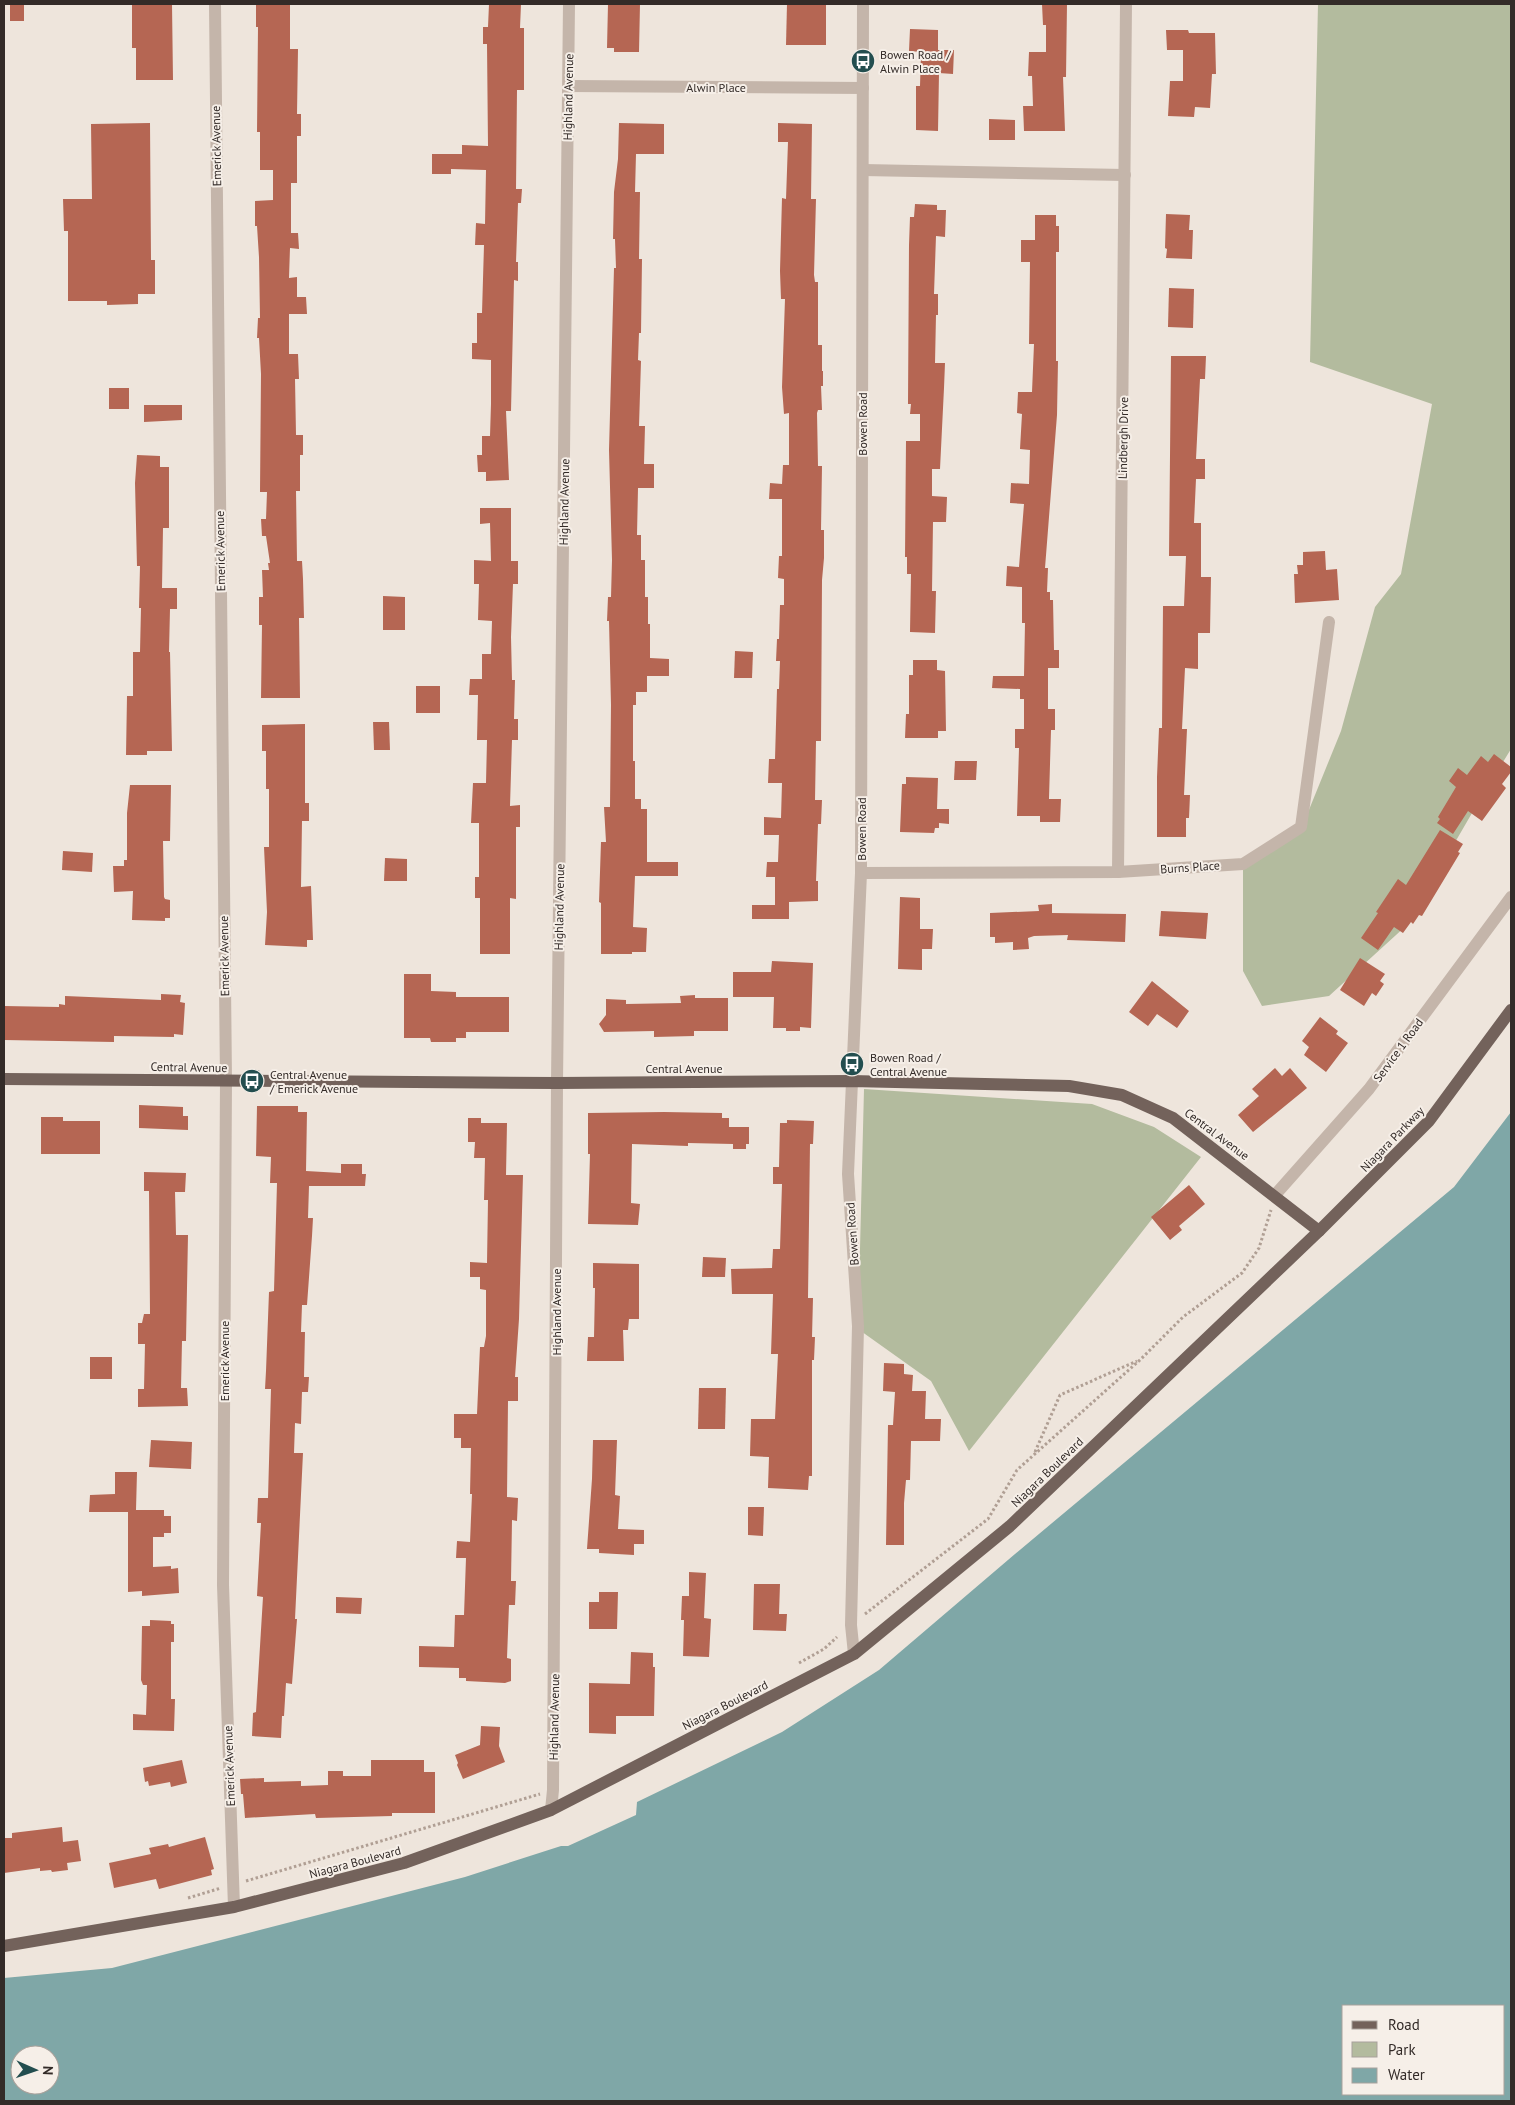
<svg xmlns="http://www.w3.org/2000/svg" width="1515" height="2105" font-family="'PT Sans',sans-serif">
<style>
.green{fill:#b3bb9e}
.water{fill:#7fa7a7;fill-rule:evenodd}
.building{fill:#b56653}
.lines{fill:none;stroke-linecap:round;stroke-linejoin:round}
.path{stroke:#b09f94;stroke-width:3;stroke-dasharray:2.5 2.5;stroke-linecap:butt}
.minor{stroke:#c4b5aa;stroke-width:12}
.major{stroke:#73625b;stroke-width:12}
.labels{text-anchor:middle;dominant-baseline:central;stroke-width:4;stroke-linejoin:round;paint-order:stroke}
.poi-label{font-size:12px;fill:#332b28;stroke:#f6efe8;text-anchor:start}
.street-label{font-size:12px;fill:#332b28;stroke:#f6efe8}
</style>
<rect width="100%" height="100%" fill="#eee5dc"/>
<g class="green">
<path d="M1318 4H1511V749L1479 801 1407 925 1329 996 1262 1006 1243 971V863L1302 827 1341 731 1375 607 1401 574 1432 404 1310 362Z"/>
<path d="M864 1089 1092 1104 1154 1127 1201 1157 969 1451 931 1381 858 1329Z"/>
</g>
<path class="water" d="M1511 1112V2101H4V1978L112 1968 465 1877 561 1846H568L636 1815 637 1802 782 1732 879 1670 1015 1554 1454 1187ZM1344 2006H1504V2094H1344ZM20 2055H50V2085H20Z"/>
<g class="building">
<rect x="10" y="4" width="14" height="17"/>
<path d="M132 4H172L173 80H136V48H132Z"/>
<path d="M256 4H290V49H298L297 114H301V136H297V183H291V233H298L299 249 290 248 289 278 297 277V297H306L307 314H289V354H298L299 379H295L296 435H303V455H300V491H296L297 561H302L303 579 304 618H299L300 698H261L262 625H259V597H263L262 570H269L268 563H270L266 536H262L261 519H266L267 492H260L261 374 259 338H257L258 318H260L259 257 257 226H255V201L273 200V170H260V132H257L258 27H256Z"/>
<path d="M489 4H521L520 28H524V90H517L516 189H522L521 203H518L516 262H518V281L514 280 511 411H506L509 480 486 481V472H478L477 455H482V436H490L491 404V360L472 359V343H477V313H482L484 245H475L476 223 485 224 486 170 451 169V174H432V154H462V145L488 146 487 44H483V27H488Z"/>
<path d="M608 4H640L639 52H614V48H607Z"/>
<path d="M787 4H826V45H786Z"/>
<path d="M1042 4H1067L1066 77H1063L1065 131H1024L1023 106H1033L1032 76H1028L1029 52H1046V25H1043Z"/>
<path d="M910 29 938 30V50H954L953 74 939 73 938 131 916 130V86H920L921 52 909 51Z"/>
<path d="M1166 30H1188L1189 33H1215L1216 74H1212L1210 108 1195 107 1194 117 1168 116 1170 81H1183V50H1167Z"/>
<path d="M989 119 1015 120V140H989Z"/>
<path d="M150 123 151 260H155V294H138V304L107 305V301H68V231H64L63 199H92L91 124Z"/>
<path d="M619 123 664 124V154H636L635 192H640L639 259H642L641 333H639L638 360 641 361 639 426H645L644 464H654V488H638L637 535H641V560H645V597H648V624H650V658L669 659V676H647V692H636V705H633V761H635V799H641V809H647V862H678V876H635L633 927 647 928 646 952H632V954H601V903L599 902 601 842H606L604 807H610L611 705 609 621H607L608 597H611L612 560 609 450 614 268H616L615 239H613L614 192 618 159Z"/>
<path d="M778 123 812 124 811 199H816L814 275 815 282H818V345H822V371H823V386H821L822 410H818L817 413 818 466H822L821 530H824V558L822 580 821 741H816L815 800H822L821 824H818L816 881H818V901L789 902V919H752V905H775V877H766L767 862H778L779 835H764V817L781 818 782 783H768L769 759H775L777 689H779L780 661H776L777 639H779L780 605H784V579L778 578 779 556H782V499H769L770 483 782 484 783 465H789V413L784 414 782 387 785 299H781L780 271 782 198 786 199 788 142H778Z"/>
<path d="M915 204 937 205V210H946L945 237 936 236 934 294H938V315H936L935 363H945L944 388 940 469H932V496L947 497 946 522H933L932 591H936L935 633 910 632 911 574H907V557H905L906 441H920V414H910L911 404H908L909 245 910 217H914Z"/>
<path d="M1166 214 1190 215 1189 230H1193L1192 259 1166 258 1167 249 1165 248Z"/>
<path d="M1035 215H1056V226H1059V252H1056V361H1058L1057 415 1045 568H1048L1047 592H1050V600H1053L1054 650H1059V668H1048V709H1055V730H1051L1049 799H1061L1060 822H1040V816H1017L1019 748H1015V729H1024V699H1020V689L992 688 993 676H1024L1025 623H1022V587L1006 586 1007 566 1019 567 1024 504 1010 503 1011 483 1029 484 1030 450 1020 449 1022 414 1017 413 1018 392H1032L1034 344H1029L1030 262H1021V240H1035Z"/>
<path d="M1169 288 1194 289 1193 328 1168 327Z"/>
<path d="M1171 356H1206L1205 379H1200L1196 459H1205V479H1196L1194 523H1201V577H1211L1210 633H1198V669L1185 668 1182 729H1187L1184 795H1190L1189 818H1186V837H1157V777L1159 728H1162L1163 606H1184L1186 556H1169Z"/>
<rect x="109" y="388" width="20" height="21"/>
<path d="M144 405H182V420L144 422Z"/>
<path d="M137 455 160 456V467H169V528H163L162 588H177V609H170L169 652H170L172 751H147V755H126L127 696H133V652H140L141 608H139L140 566H137L135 483Z"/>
<path d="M480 508H511V561H518V584H513L511 637 512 680H515L514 719H518V740H512L510 806 520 805V827H516V899L510 898V954H480V898H475V877H479V823H471L473 783H486L487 740H477L478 695H469L470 679H482V654H491L492 621 478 620 479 584H474V560L491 561 490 523 480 524Z"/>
<path d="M1325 551 1326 570 1337 569 1339 600 1295 603 1294 574H1298L1297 565H1303V552Z"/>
<path d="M383 596 405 597V630H383Z"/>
<path d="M735 651 753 652 752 678H734Z"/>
<path d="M913 660H937V670L945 671 946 731H938V738H905L906 714H909V675H913Z"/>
<rect x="416" y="686" width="24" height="27"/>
<path d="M373 722H389L390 750H374Z"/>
<path d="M305 724V803H309V821H302L301 887 311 886 313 940H307V947L265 945 267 912 264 847H269V789H266V751H262V725Z"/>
<path d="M1494 754 1511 767V772L1502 784 1506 788 1482 821 1468 811 1453 834 1437 823 1440 819 1438 817 1456 787 1449 781 1458 768 1467 775 1481 756 1488 762Z"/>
<path d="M955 761H977L976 780H954Z"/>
<path d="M906 777 938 778 937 809H949V824L939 823V828H935L934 833 900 832 902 784H906Z"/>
<path d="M130 785H171L170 841H163L164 897 165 899 170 900V918H165V921L132 920 133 891 114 892 113 866H124V860H127V813Z"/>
<path d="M1440 830 1463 844 1458 852 1460 853 1422 916 1419 915 1413 924 1411 922 1403 933 1394 927 1378 950 1361 938 1378 913 1376 912 1398 879 1406 885Z"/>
<path d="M63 851 93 853 92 872 62 870Z"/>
<path d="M385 858 407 859V881H384Z"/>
<path d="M900 897 920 898V929H933L932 949H922V970L898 969Z"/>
<path d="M1052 904V913L1126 914 1125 942 1067 940 1068 935 1034 936 1028 938 1029 949 1013 950V942L995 943V937H990V913L1039 911 1038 905Z"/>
<path d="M1161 911 1208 913 1206 939 1159 936Z"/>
<path d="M1360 958 1385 974 1380 981 1384 984 1376 996 1372 993 1364 1006 1340 990Z"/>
<path d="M772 961 813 963 811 1028 800 1027V1031H786V1028H773L774 997H733V972H771Z"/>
<path d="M404 974H431V991L456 992V997H509V1032H466V1038H456V1042H431L430 1038H404Z"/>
<path d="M1152 981 1189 1011 1177 1028 1157 1014 1148 1026 1129 1012Z"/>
<path d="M161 994 181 995 180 1002 185 1003 183 1035 174 1034V1037L114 1036V1042L4 1040V1006L59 1007V1004L65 1005V996L161 1000Z"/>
<path d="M695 995V998H728V1031H694V1036L654 1037V1031L604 1032 599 1024 606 1015V999L626 1000V1004L681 1003 680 996Z"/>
<path d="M1320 1017 1338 1031 1336 1034 1348 1043 1326 1072 1304 1055 1309 1047 1302 1041Z"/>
<path d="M1275 1068 1282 1076 1290 1068 1307 1088 1253 1132 1238 1115 1259 1096 1252 1089Z"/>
<path d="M139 1105 183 1107V1116H188V1130L139 1128Z"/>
<path d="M257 1106H298V1112H307L306 1171 341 1173V1164H362V1174H366L365 1186H309L308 1218H313L312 1236 307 1305H302L301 1332H305L304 1377H309L308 1392H302L301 1424 295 1423 294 1453H303L295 1619H297L292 1684 286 1683 284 1716H282L281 1738 252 1736 253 1713 256 1712 263 1597 257 1596 261 1523H257L258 1498H268L271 1389H265L266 1371 269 1292 274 1291 277 1183H270L271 1157 256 1156Z"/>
<path d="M664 1112 722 1113V1118H729V1127H749V1144H746V1149H733V1144L688 1143V1146L632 1144 631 1203 640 1204 638 1225 588 1224 590 1154H588V1113Z"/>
<path d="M41 1117H63V1121H100V1154H41Z"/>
<path d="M468 1118H481V1123H507L506 1175H523L519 1319 515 1377H518V1401H508L507 1497 518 1498 517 1521 512 1520 511 1581H516L515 1605H509L507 1658 511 1659V1681L505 1683 466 1681V1678H459V1668L419 1667V1646L454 1647 455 1615H464L466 1558H456L457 1541 470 1542 472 1494H470L471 1448H461V1438H454V1414H477L480 1347H484L486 1336V1290L480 1289V1277H470V1262L487 1263 488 1200H484L485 1158H474L475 1142H468Z"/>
<path d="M787 1120 814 1121 813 1144H810L808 1298H813L812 1337H815L814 1360H812V1476H809L808 1490 768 1488 769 1457 750 1456 751 1419H775L778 1354H771L773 1294H732L731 1269 772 1268 773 1249H780L782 1184H773V1167H779L780 1123H787Z"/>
<path d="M144 1172 186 1173 185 1192H175L176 1235H188L186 1341H182L181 1388H187L188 1406 138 1407V1389H144L145 1344H138V1323H142L144 1314H150L149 1191H144Z"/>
<path d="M1189 1185 1205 1204 1179 1226 1182 1230 1170 1240 1151 1217Z"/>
<path d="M703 1257 726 1258 725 1277H702Z"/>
<path d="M593 1263 639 1264V1319H629L628 1330H623L624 1361H587L588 1337H594L595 1288H593Z"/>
<rect x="90" y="1357" width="22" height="22"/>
<path d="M884 1363 904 1364V1374L913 1375 912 1391H926L925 1419H941L940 1441H911L910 1480H906L904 1503V1545H886L888 1425H893L895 1392 883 1391Z"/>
<path d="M699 1388H726L725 1429H698Z"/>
<path d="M151 1440 192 1442 191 1469 149 1467Z"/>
<path d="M593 1440H617L615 1495 620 1496 618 1529 644 1530V1544H634V1555L599 1553V1549H587L592 1479Z"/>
<path d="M115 1472H137L136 1510H164V1516H171V1533H164V1537H153V1567L171 1566V1569L178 1568 179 1593 142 1596V1591L128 1592V1512H89L90 1495 115 1494Z"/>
<path d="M748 1507H764L763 1536 748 1535Z"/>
<path d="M689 1572 706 1573 704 1618 711 1619 709 1657 683 1656 684 1620H681L682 1596H689Z"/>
<path d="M754 1584H780L779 1614H787L786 1631 753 1630Z"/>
<path d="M599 1592H618L617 1629H589V1602H599Z"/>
<path d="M336 1597 362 1598 361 1614 336 1613Z"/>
<path d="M150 1620 171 1621V1624H174V1642H171V1699H175L174 1731 133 1730V1714L146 1715 147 1685H143L141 1680 142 1626H150Z"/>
<path d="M631 1652 653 1653V1667H655L654 1716H616V1734L589 1733V1683L630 1684Z"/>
<path d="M481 1726 500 1727 499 1746 505 1762 463 1779 457 1765 458 1763 455 1755 480 1745Z"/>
<path d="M182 1760 187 1783 171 1787 170 1782 149 1786 148 1781 145 1782 143 1768Z"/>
<path d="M371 1760H424V1772H435V1813H392V1816L316 1818 315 1814 245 1818 243 1794H241L240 1779 264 1778V1782L301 1781V1786L328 1785V1771H343V1776H371Z"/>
<path d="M62 1827 63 1842 78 1840 81 1861 67 1863 68 1870 52 1872 51 1870 40 1871V1868L4 1873V1838H12V1833Z"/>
<path d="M205 1837 214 1869 211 1870 212 1875 159 1889 156 1879 114 1888 109 1863 151 1854 149 1848 168 1844 169 1847Z"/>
</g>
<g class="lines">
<g class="path">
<path d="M1035 1452 1060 1395 1137 1361"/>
<path d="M865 1614 988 1519 1017 1470 1141 1359 1183 1317 1242 1273 1259 1248 1271 1210"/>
<path d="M799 1663 824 1649 837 1637"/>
<path d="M246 1881 540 1794"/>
<path d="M188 1898 221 1888"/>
</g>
<g class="minor">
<path d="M215 4 226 1081 223 1585 234 1907"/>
<path d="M569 86 863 88"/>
<path d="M863 170 1125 175"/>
<path d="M1118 872 1126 4"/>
<path d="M861 873 1118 872 1243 864 1301 827 1329 622"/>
<path d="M1275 1195 1369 1089 1511 897"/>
<path d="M854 1654 851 1625 858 1326 848 1174 861 873 863 4"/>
<path d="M551 1810 553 1790 557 1083 569 4"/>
</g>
<g class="major">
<path d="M4 1079 557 1083 851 1081 1069 1086 1122 1095 1173 1118 1319 1231"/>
<path d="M4 1946 234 1907 404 1863 551 1810 854 1654 1010 1526 1319 1231 1429 1121 1511 1010"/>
</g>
</g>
<defs>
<g id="bus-disc" transform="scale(1.25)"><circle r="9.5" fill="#234e4f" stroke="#f6efe8"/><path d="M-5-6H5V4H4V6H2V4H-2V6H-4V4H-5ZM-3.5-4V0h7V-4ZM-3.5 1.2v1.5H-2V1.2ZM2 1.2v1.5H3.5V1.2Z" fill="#fff"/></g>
</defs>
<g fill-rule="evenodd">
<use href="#bus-disc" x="863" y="61"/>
<use href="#bus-disc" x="852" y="1064"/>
<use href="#bus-disc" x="252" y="1081"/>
</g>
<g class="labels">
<g class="poi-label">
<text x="880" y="54">Bowen Road /<tspan x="880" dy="14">Alwin Place</tspan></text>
<text x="870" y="1057">Bowen Road /<tspan x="870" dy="14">Central Avenue</tspan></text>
<text x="270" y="1074">Central Avenue<tspan x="270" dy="14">/ Emerick Avenue</tspan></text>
</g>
<g class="street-label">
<text x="716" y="87">Alwin Place</text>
<text transform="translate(568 97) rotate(-89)">Highland Avenue</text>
<text transform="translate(216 146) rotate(-91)">Emerick Avenue</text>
<text transform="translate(862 424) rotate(-90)">Bowen Road</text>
<text transform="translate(1123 438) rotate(-89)">Lindbergh Drive</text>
<text transform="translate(564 502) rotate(-89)">Highland Avenue</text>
<text transform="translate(220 551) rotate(-91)">Emerick Avenue</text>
<text transform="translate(861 829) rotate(-90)">Bowen Road</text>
<text transform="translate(1190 867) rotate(-4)">Burns Place</text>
<text transform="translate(559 907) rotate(-89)">Highland Avenue</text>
<text transform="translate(224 956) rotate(-91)">Emerick Avenue</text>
<text transform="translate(1398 1050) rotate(-54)">Service 1 Road</text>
<text transform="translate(189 1067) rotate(1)">Central Avenue</text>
<text x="684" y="1068">Central Avenue</text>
<text transform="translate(1217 1134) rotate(37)">Central Avenue</text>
<text transform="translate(1392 1139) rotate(-46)">Niagara Parkway</text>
<text transform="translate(852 1234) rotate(-94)">Bowen Road</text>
<text transform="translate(556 1312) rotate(-90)">Highland Avenue</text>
<text transform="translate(224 1361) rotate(-90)">Emerick Avenue</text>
<text transform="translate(1047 1472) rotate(-44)">Niagara Boulevard</text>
<text transform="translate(725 1705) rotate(-27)">Niagara Boulevard</text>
<text transform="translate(554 1717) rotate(-89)">Highland Avenue</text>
<text transform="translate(229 1766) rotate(-92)">Emerick Avenue</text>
<text transform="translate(355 1862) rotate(-15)">Niagara Boulevard</text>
</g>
</g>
<rect width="1515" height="2105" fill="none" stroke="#332b28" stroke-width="10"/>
<rect x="1342" y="2005" width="162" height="90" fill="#f6efe8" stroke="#a8a19b"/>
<rect x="1352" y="2021" width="25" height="8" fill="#73625b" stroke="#a8a19b"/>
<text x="1388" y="2030" font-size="15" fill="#332b28">Road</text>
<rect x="1352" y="2042" width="25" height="15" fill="#b3bb9e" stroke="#a8a19b"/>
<text x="1388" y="2055" font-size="15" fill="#332b28">Park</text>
<rect x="1352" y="2068" width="25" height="15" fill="#7fa7a7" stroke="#a8a19b"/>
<text x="1388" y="2080" font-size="15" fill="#332b28">Water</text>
<g transform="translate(35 2070) rotate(92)"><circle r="24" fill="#f6efe8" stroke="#a8a19b"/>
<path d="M0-4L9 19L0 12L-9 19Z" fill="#234e4f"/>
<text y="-8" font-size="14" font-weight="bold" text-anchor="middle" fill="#332b28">N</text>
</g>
</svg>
